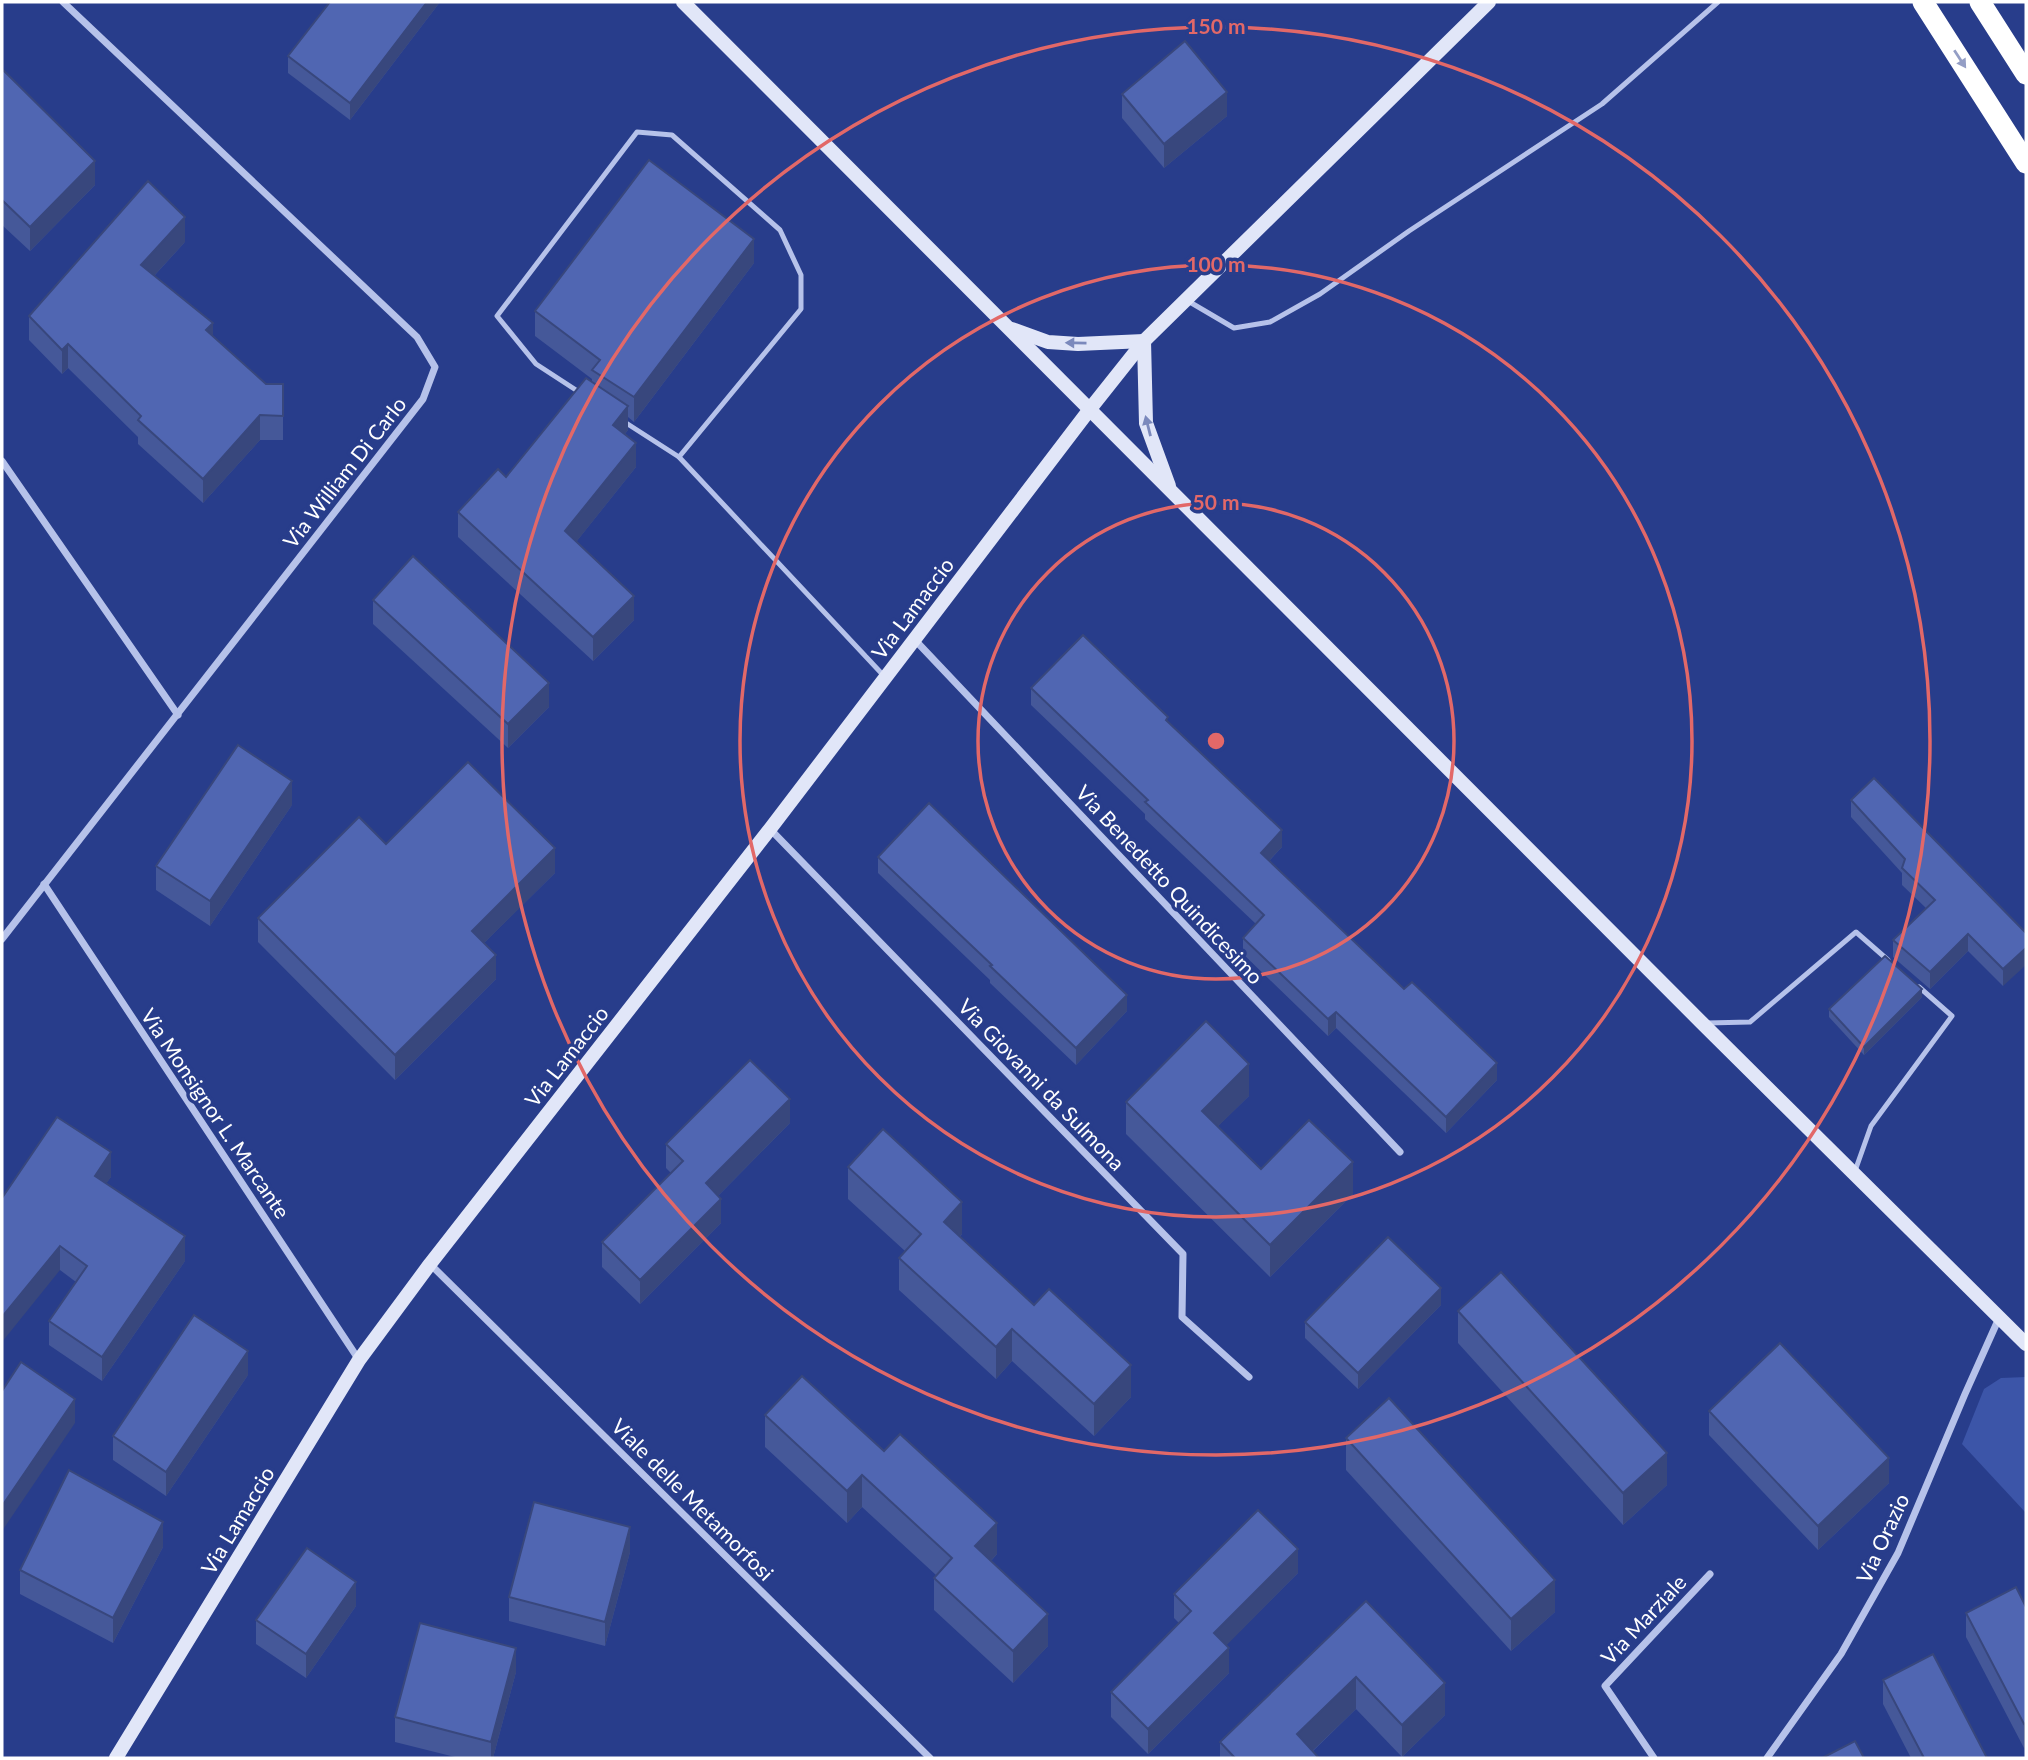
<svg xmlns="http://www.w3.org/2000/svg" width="2028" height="1760" font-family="Lato,sans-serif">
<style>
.green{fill:#3c55a8}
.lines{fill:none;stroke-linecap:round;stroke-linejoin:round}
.lane{stroke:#b6c2ea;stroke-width:5}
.street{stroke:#b6c2ea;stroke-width:7}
.secondary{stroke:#e1e6f8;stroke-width:14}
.highway{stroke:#fff;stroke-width:21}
.wall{fill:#455899}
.shaded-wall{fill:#38477d}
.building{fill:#5066b2;stroke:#38477d;stroke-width:2}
.oneway{fill:#949ec5}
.oneway2{fill:#7b89bc}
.ring{fill:none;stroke:#e26868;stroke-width:3.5}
.labels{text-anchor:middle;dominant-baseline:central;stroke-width:7;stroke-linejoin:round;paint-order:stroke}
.street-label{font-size:21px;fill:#fff;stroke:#283d8b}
.centre{fill:#e26868;stroke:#283d8b;stroke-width:3.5}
.ring-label{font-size:21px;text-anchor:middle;font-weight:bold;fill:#e26868;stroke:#283d8b;stroke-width:7;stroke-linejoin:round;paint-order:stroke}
</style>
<rect width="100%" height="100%" fill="#283d8b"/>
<path class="green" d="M2026 1377V1513L1962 1444 1984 1389 2001 1378Z"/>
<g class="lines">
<g class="lane">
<path d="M1188 301 1234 328 1270 322 1320 294 1409 231 1602 104 1718 2"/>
<path d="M579 392 536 364 497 316 637 132 672 135 780 230 801 275V309L679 457 884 676"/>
<path d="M623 421 679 457"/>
<path d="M1707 1023 1750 1022 1856 932 1888 960"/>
<path d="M1855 1171 1871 1126 1952 1016 1919 987"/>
</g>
<g class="street">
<path d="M2 461 178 715"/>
<path d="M915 640 1400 1152"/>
<path d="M770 829 1183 1254 1182 1317 1249 1377"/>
<path d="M44 884 359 1360"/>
<path d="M2 939 423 399 435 367 417 337 63 2"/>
<path d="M430 1264 930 1758"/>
<path d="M1654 1758 1605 1686 1710 1574"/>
<path d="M1767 1758 1841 1654 1898 1553 1965 1394 1999 1318"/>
</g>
<g class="secondary">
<path d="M683 2 1702 1023 2026 1344"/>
<path d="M1012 329 1048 342 1078 344 1144 341"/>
<path d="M1144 341 1146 423 1169 486"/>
<path d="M116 1758 359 1360 430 1264 770 829 1090 409 1144 341 1489 2"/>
</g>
<g class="highway">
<path d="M1923 2 2026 163"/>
<path d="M1980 2 2026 74"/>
</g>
</g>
<g class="wall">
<path d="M330 2H440L350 120 288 73V56Z"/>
<path d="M2 69 95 185 30 251 2 225Z"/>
<path d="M1122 94 1227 116 1164 168 1122 118Z"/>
<path d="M185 242 154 276 213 336 266 384H283V440H260L203 503 138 444V437L68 368 62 374 29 340V316Z"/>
<path d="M754 263 634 422 628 417V430L625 434 636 467 576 542 634 620 593 661 458 537V512L506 477 592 383V379L535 336V311Z"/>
<path d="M373 600 549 707 508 748 373 624Z"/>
<path d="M1031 688 1168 722 1282 847 1269 861 1497 1080 1446 1133 1336 1028 1328 1036 1243 954V938L1256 924 1145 819V814L1031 705Z"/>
<path d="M1851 800 2026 933 2003 986 1968 951 1930 989 1893 957V940L1926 908 1902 885V873L1851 817Z"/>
<path d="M292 805 210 926 156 890V866Z"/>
<path d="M386 844 555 873 484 943 496 979 395 1080 258 942V918Z"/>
<path d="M878 857 1127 1011 1076 1065 990 983V980L878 873Z"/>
<path d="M1922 997 1864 1055 1829 1017V1009Z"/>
<path d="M1249 1096 1218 1126 1261 1169 1353 1194 1270 1277 1126 1134V1102Z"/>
<path d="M790 1123 718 1196 721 1223 640 1304 602 1267V1242L671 1173 666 1168V1144Z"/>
<path d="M848 1167 962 1234 960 1237 1131 1397 1094 1436 1012 1361 996 1379 899 1290V1258L905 1251 848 1199Z"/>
<path d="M111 1177 106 1183 185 1261 102 1381 49 1345V1321L76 1282 60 1270 2 1198Z"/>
<path d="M1441 1305 1358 1389 1305 1338V1322Z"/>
<path d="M1458 1311 1667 1485 1623 1525 1458 1343Z"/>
<path d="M248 1375 166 1496 113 1460V1436Z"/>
<path d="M1709 1411 1889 1483 1818 1550 1709 1435Z"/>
<path d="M765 1415 997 1554 991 1561 1048 1646 1013 1683 934 1610V1578L936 1575 862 1507 847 1523 765 1447Z"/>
<path d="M1346 1438 1555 1612 1511 1651 1346 1470Z"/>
<path d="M163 1547 113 1643 20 1594V1570Z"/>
<path d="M630 1552 605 1646 509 1621V1597Z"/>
<path d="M1298 1573 1226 1645 1229 1673 1148 1754 1111 1717V1692L1179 1623 1174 1618V1594Z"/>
<path d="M1366 1601 1445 1715 1402 1757 1356 1709 1313 1751 1319 1758H1220V1742Z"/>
<path d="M356 1606 306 1678 256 1644V1620Z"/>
<path d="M2026 1607 2024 1748 1966 1637V1613Z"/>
<path d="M516 1672 493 1758H459L395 1742V1717Z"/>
<path d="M1883 1680 1987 1758H1911L1883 1704Z"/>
</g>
<g class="shaded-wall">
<path d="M427 2H440L350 120V103Z"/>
<path d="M1227 92V116L1164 168V144Z"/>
<path d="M95 161V185L30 251V227Z"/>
<path d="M185 217V242L141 290V265Z"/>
<path d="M754 239V263L634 422V397Z"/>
<path d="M213 323V347L206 330Z"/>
<path d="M68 344V368L62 374V350Z"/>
<path d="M628 406V430L613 449V425Z"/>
<path d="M260 415V440L203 503V479Z"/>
<path d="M636 443V467L565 556V531Z"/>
<path d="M634 596V620L593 661V637Z"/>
<path d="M549 683V707L508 748V724Z"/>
<path d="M292 781V805L210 926V901Z"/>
<path d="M1282 830V847L1261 869V853Z"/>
<path d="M555 848V873L472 955V931Z"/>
<path d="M1968 934V951L1930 989V972Z"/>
<path d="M2026 948V965L2003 986V969Z"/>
<path d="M496 955V979L395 1080V1055Z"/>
<path d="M1922 989V997L1864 1055V1047Z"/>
<path d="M1127 995V1011L1076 1065V1048Z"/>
<path d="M1336 1012V1028L1328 1036V1019Z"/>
<path d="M1497 1063V1080L1446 1133V1117Z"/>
<path d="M1249 1064V1096L1202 1142V1111Z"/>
<path d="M790 1099V1123L706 1208V1183Z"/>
<path d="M111 1152V1177L95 1200V1176Z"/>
<path d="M1353 1162V1194L1270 1277V1245Z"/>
<path d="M721 1199V1223L640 1304V1280Z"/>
<path d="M962 1202V1234L944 1254V1222Z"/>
<path d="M185 1236V1261L102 1381V1357Z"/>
<path d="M60 1246V1270L2 1342V1317Z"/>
<path d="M1441 1288V1305L1358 1389V1373Z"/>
<path d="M1012 1329V1361L996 1379V1347Z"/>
<path d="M248 1351V1375L166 1496V1472Z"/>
<path d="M1131 1365V1397L1094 1436V1404Z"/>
<path d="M75 1399V1423L2 1531V1506Z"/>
<path d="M1667 1453V1485L1623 1525V1493Z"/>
<path d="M1889 1458V1483L1818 1550V1526Z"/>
<path d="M862 1475V1507L847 1523V1491Z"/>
<path d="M163 1522V1547L113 1643V1618Z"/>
<path d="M997 1523V1554L975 1578V1546Z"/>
<path d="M630 1527V1552L605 1646V1622Z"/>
<path d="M1298 1549V1573L1214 1658V1633Z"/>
<path d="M1555 1580V1612L1511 1651V1619Z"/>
<path d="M356 1582V1606L306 1678V1654Z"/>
<path d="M1048 1614V1646L1013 1683V1651Z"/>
<path d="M516 1648V1672L493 1758H491V1742Z"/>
<path d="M1229 1648V1673L1148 1754V1729Z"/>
<path d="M1356 1677V1709L1305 1758 1297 1734Z"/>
<path d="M1445 1683V1715L1402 1757V1725Z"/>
<path d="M2026 1723V1747L2024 1748V1724Z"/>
</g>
<g class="building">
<path d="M330 2H427L350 103 288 56Z"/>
<path d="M1185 41 1227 92 1164 144 1122 94Z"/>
<path d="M2 69 95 161 30 227 2 200Z"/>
<path d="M649 160 754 239 634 397 592 370 600 360 535 311Z"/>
<path d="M148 181 185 217 141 265 213 323 206 330 266 384H283V416L260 415 203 479 138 420 141 416 68 344 62 350 29 316Z"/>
<path d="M586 378 628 406 613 425 636 443 565 531 634 596 593 637 458 512 498 469 506 477Z"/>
<path d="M413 556 549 683 508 724 373 600Z"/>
<path d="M1083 635 1168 717 1166 720 1282 830 1261 853 1404 989 1412 982 1497 1063 1446 1117 1336 1012 1328 1019 1243 938 1264 915 1145 802 1148 800 1031 688Z"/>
<path d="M238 745 292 781 210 901 156 866Z"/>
<path d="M468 762 555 848 472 931 496 955 395 1055 258 918 359 817 386 844Z"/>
<path d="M1874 778 2026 933V948L2003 969 1968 934 1930 972 1893 940 1935 900 1902 868 1905 859 1851 800Z"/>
<path d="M929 803 1127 995 1076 1048 990 966 992 965 878 857Z"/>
<path d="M1885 956 1922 989 1864 1047 1829 1009Z"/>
<path d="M1206 1021 1249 1064 1202 1111 1261 1169 1309 1120 1353 1162 1270 1245 1126 1102Z"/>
<path d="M750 1060 790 1099 706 1183 721 1199 640 1280 602 1242 683 1161 666 1144Z"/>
<path d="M57 1117 111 1152 95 1176 185 1236 102 1357 49 1321 87 1266 60 1246 2 1317V1198Z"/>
<path d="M883 1129 962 1202 944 1222 1034 1305 1049 1289 1131 1365 1094 1404 1012 1329 996 1347 899 1258 921 1234 848 1167Z"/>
<path d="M1388 1237 1441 1288 1358 1373 1305 1322Z"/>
<path d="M1501 1272 1667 1453 1623 1493 1458 1311Z"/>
<path d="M194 1315 248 1351 166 1472 113 1436Z"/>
<path d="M1780 1343 1889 1458 1818 1526 1709 1411Z"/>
<path d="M21 1362 75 1399 2 1506V1391Z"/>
<path d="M802 1376 884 1451 900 1434 997 1523 975 1546 1048 1614 1013 1651 934 1578 952 1558 862 1475 847 1491 765 1415Z"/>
<path d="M1389 1398 1555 1580 1511 1619 1346 1438Z"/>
<path d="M69 1470 163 1522 113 1618 20 1570Z"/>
<path d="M534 1502 630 1527 605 1622 509 1597Z"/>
<path d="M1258 1510 1298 1549 1214 1633 1229 1648 1148 1729 1111 1692 1191 1611 1174 1594Z"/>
<path d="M307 1548 356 1582 306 1654 256 1620Z"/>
<path d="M2016 1587 2026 1607V1723L2024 1724 1966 1613Z"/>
<path d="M1366 1601 1445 1683 1402 1725 1356 1677 1297 1734 1319 1758H1235L1220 1742Z"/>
<path d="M420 1623 516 1648 491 1742 395 1717Z"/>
<path d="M1933 1654 1987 1758H1924L1883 1680Z"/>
<path d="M1855 1741 1864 1758H1822Z"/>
</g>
<defs><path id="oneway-solid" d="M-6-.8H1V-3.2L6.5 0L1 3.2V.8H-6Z" transform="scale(1.75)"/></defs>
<use class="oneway" href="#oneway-solid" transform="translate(1960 59) rotate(57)"/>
<g class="oneway2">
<use href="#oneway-solid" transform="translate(1076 343) rotate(-179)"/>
<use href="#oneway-solid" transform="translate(1148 426) rotate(-104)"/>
</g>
<g class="ring">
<circle cx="1216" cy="741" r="238"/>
<circle cx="1216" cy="741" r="476"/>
<circle cx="1216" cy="741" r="714"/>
</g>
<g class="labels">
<g class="street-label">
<text transform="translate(344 472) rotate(-52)">Via William Di Carlo</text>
<text transform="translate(912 608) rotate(-53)">Via Lamaccio</text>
<text transform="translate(1170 884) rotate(47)">Via Benedetto Quindicesimo</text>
<text transform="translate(566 1056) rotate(-52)">Via Lamaccio</text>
<text transform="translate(1042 1084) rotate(46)">Via Giovanni da Sulmona</text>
<text transform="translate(216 1113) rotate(56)">Via Monsignor L. Marcante</text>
<text transform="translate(693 1499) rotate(45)">Viale delle Metamorfosi</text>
<text transform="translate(237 1520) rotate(-59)">Via Lamaccio</text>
<text transform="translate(1882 1538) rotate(-65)">Via Orazio</text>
<text transform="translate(1643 1619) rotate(-47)">Via Marziale</text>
</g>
</g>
<circle cx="1216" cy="741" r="10" class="centre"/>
<g class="ring-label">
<text x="1216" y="34">150 m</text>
<text x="1216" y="272">100 m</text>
<text x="1216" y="510">50 m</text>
</g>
<rect width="2028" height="1760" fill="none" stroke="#ffffff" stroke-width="7"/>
</svg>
